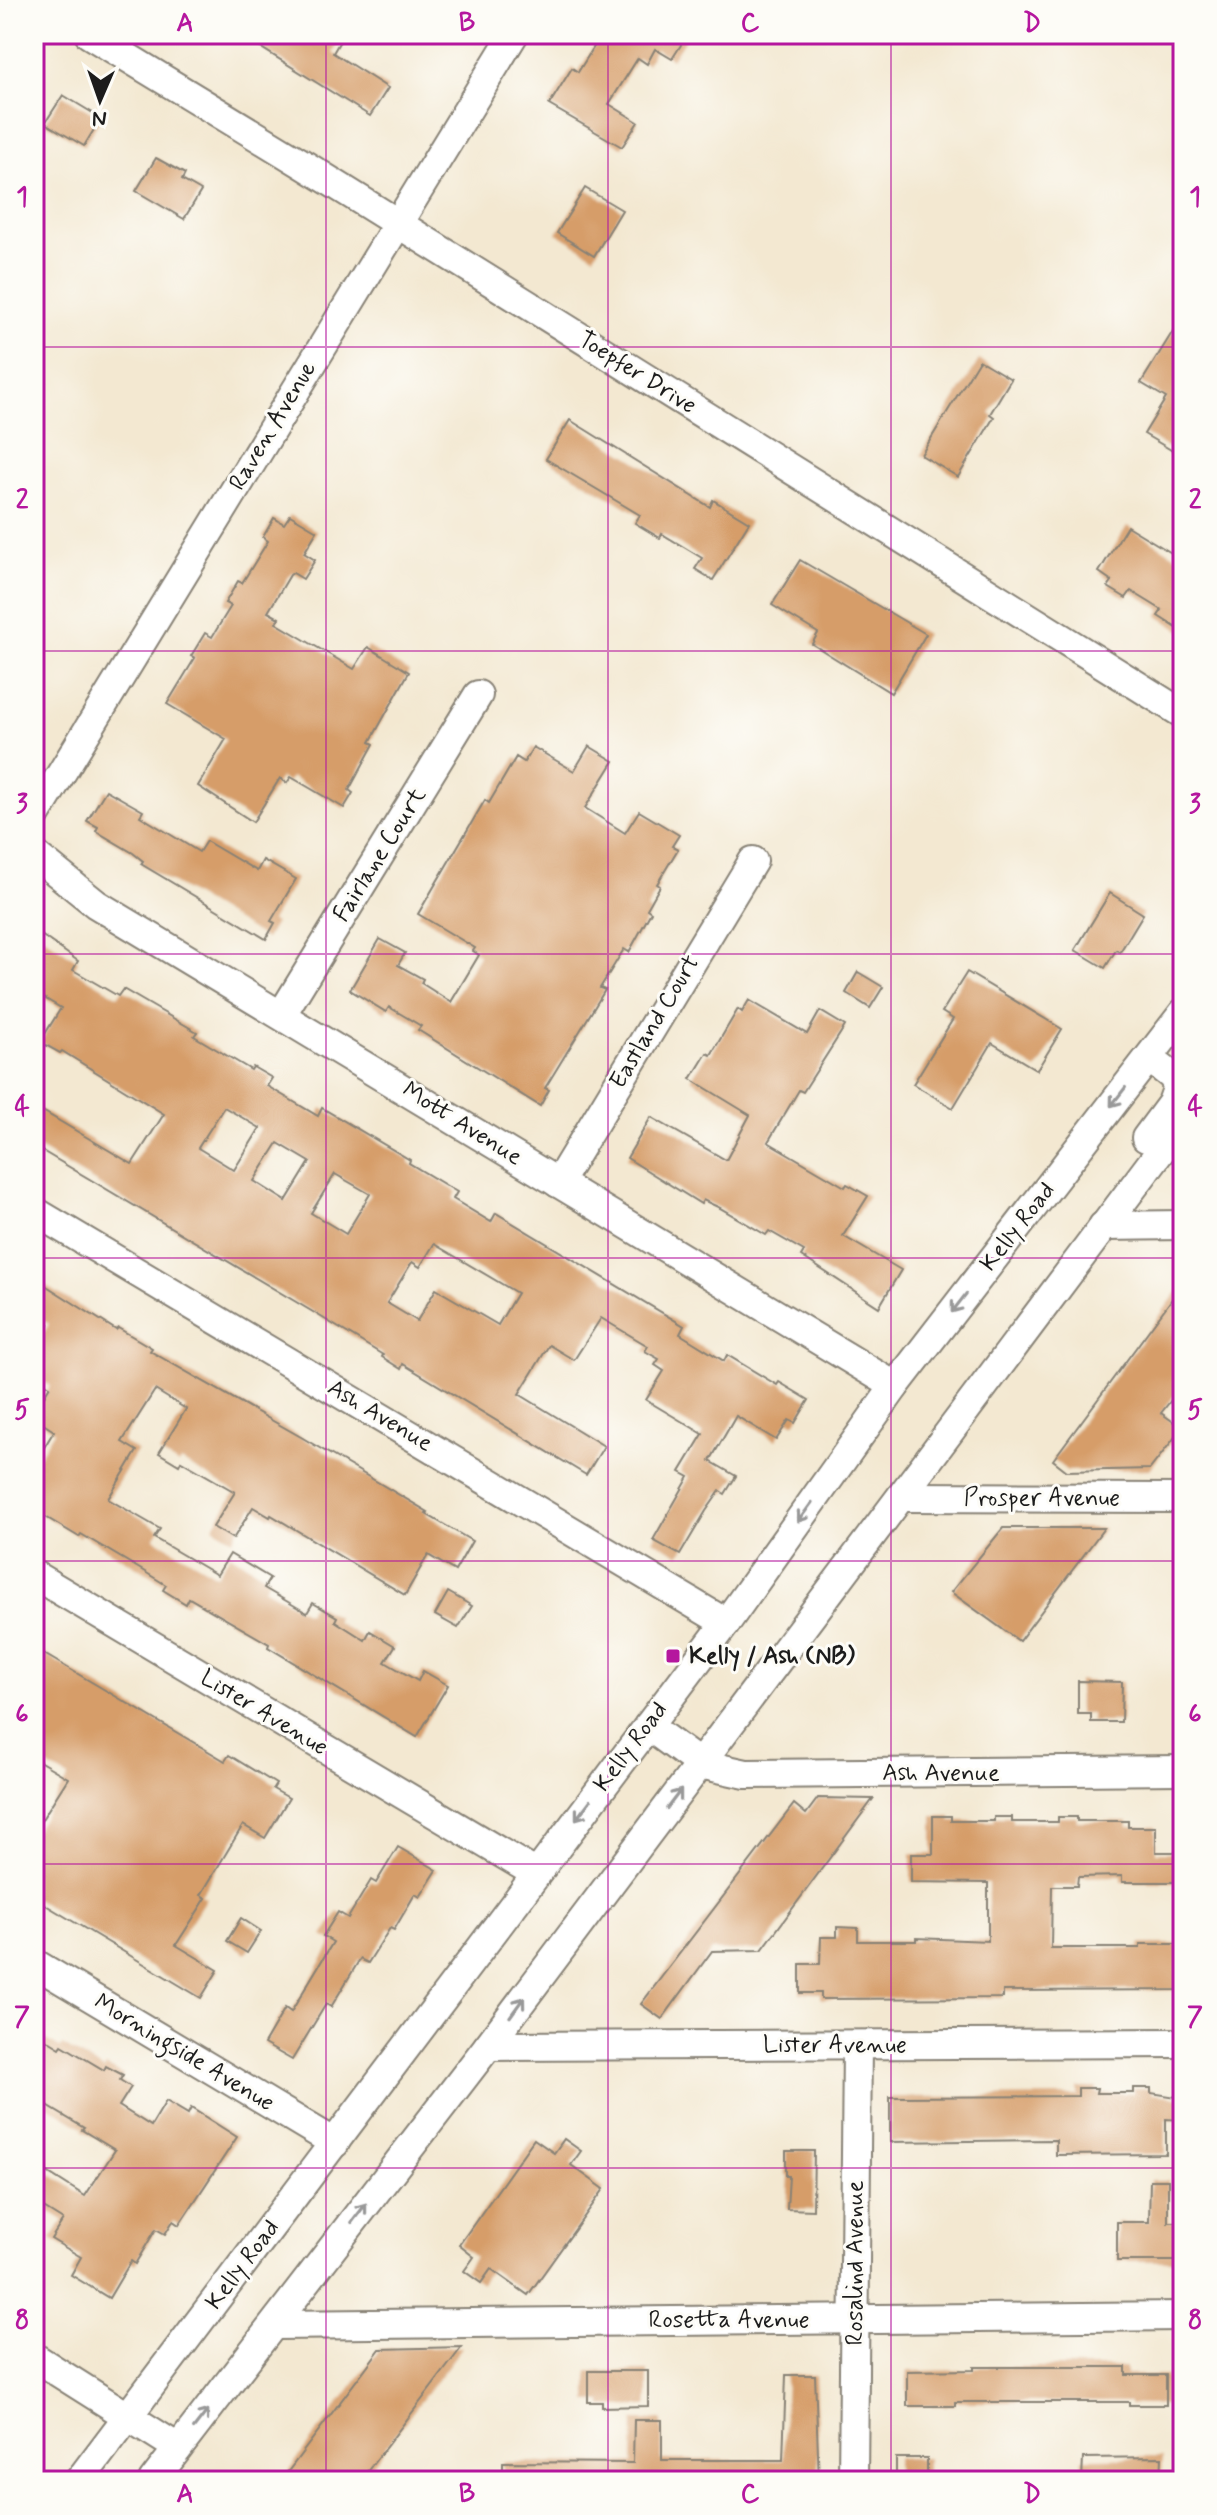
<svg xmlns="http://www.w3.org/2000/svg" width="1217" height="2515" font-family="Mynerve,sans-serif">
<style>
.building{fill:#d69d69;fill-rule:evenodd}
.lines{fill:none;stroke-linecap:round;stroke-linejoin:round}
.minor-casing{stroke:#888276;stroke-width:32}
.minor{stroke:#fff;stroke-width:28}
.oneway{stroke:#999}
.grid{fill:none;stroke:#b5179e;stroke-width:2;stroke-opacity:0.55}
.poi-dot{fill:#b5179e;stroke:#fdfcf7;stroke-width:3}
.labels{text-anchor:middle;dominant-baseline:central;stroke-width:6;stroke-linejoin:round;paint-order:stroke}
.street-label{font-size:24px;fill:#1c1c1c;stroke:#fdfcf7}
.poi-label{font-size:24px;font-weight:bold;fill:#1c1c1c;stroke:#fdfcf7;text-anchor:start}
.neatline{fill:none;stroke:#b5179e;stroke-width:3}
.grid-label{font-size:26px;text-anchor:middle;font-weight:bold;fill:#b5179e}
</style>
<rect width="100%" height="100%" fill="#fdfcf7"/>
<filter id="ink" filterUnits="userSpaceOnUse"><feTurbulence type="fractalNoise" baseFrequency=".0125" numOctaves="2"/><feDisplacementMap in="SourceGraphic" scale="16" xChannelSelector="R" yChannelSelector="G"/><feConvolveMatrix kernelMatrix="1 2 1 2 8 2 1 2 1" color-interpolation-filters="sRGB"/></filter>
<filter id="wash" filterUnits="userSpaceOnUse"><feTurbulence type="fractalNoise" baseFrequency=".006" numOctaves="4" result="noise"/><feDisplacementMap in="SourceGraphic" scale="32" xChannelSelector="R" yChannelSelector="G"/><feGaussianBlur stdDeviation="1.8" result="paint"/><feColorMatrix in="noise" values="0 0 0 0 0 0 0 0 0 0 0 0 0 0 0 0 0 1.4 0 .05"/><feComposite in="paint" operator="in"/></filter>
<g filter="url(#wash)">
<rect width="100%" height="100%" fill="#f3e8d1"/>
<g id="blocks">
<g class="building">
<path d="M239 34H344L333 53 388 88 370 116Z"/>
<path d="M602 34H688L672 59 655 49 647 64 638 58 609 104 638 122 622 147 549 105 572 68 578 72Z"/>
<path d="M63 95 101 118 84 146 45 123Z"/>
<path d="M156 158 185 174 182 180 201 191 184 219 136 191Z"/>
<path d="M585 188 622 210 594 256 557 233Z"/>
<path d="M1183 315V457L1144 434 1166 398 1141 383Z"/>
<path d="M979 360 1011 379 990 414 994 417 958 477 921 455Z"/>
<path d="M570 420 710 507 713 500 749 522 713 580 695 569 702 558 662 534 660 538 635 523 640 515 546 459Z"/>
<path d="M290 515 317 531 304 553 315 560 303 579 293 573 290 575 268 612 279 618 276 623 354 669 368 647 409 672 370 742 374 744 349 790 353 793 344 808 291 777 287 783 280 778 253 822 198 786 226 739 167 704 195 658 191 656 205 633 212 637 231 606 225 603 238 581 242 583 268 541 263 537 274 518 284 524Z"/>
<path d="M1127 526 1183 560V632L1158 616 1162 610 1131 591 1126 598 1108 587 1112 581 1099 572Z"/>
<path d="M800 560 926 634 891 693 812 644 818 633 772 605Z"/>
<path d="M589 746 614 761 585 808 625 833 639 811 679 835 672 846 678 849 657 884 660 886 647 909 651 912 629 952 624 949 600 988 605 990 545 1088 549 1090 540 1106 418 1030 421 1026 389 1007 386 1012 350 990 380 939 405 953 398 965 423 979 421 983 451 1002 479 955 473 951 475 948 418 914 485 800 489 803 516 757 524 762 533 747 574 771Z"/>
<path d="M106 790 143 811 140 816 199 852 206 841 257 871 263 860 296 879 271 921 275 923 266 939 141 864 143 861 133 853 96 831 98 827 87 821Z"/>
<path d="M1110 893 1143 914 1120 952 1116 950 1105 968 1075 950Z"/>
<path d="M34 930 78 961 73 970 118 996 123 989 159 1010 197 1032 194 1036 251 1070 253 1067 272 1078 267 1086 318 1116 322 1108 410 1160 409 1163 457 1192 453 1199 491 1222 496 1213 684 1326 680 1334 724 1361 727 1355 777 1385 779 1382 809 1400 795 1423 789 1420 776 1440 736 1416 710 1461 736 1476 725 1494 720 1491 706 1511 680 1555 653 1540 689 1477 680 1472 703 1434 646 1400 664 1371 655 1365 659 1359 645 1351 648 1346 601 1318 574 1360 549 1345 519 1394 604 1446 586 1475 403 1364 401 1369 382 1357 383 1355 313 1312 34 1146V1106L132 1164 164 1114 62 1051 60 1053 40 1042 61 1008 34 992ZM224 1107 260 1128 234 1170 198 1148ZM278 1143 310 1162 286 1201 254 1181ZM335 1174 370 1194 346 1234 311 1213ZM434 1244 517 1293 498 1325 436 1289 417 1321 387 1303 412 1262 420 1267Z"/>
<path d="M858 972 883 987 870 1008 846 993Z"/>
<path d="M967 972 1062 1029 1037 1070 992 1043 953 1108 913 1084 953 1019 942 1012Z"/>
<path d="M749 1000 807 1034 820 1011 845 1026 803 1092 799 1090 768 1142 845 1187 847 1184 868 1196 843 1236 901 1270 879 1307 801 1256 804 1251 769 1231 766 1235 720 1208 703 1200 701 1204 627 1158 651 1117 726 1160 750 1115 691 1079 707 1053 711 1055 738 1009 742 1012Z"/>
<path d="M34 1278 116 1330 118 1328 152 1348 150 1351 301 1437 428 1512 426 1514 472 1541 455 1571 428 1555 405 1595 271 1515 270 1517 253 1507 233 1539 213 1527 235 1492 181 1461 179 1465 159 1453 186 1409 155 1390 122 1442 137 1451 108 1499 160 1529 154 1538 217 1575 230 1554 270 1578 264 1588 307 1613 313 1603 337 1617 335 1621 365 1640 370 1631 395 1646 385 1662 418 1681 423 1671 448 1685 417 1737 268 1647 269 1644 189 1598 186 1604 163 1590 166 1585 145 1572 81 1534 79 1537 34 1510V1464L54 1431 34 1418V1412L50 1386 34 1376V1348L49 1324 34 1315Z"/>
<path d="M1183 1284V1385L1161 1413 1182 1428 1150 1469 1067 1471 1053 1460Z"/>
<path d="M1003 1528H1104L1019 1641 951 1592Z"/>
<path d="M448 1592 472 1606 458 1628 435 1615Z"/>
<path d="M34 1648 225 1761 229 1755 276 1784 273 1789 289 1798 265 1838 243 1825 201 1895 206 1898 176 1945 218 1970 201 1998 34 1898V1832L68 1778 34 1758Z"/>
<path d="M1078 1681 1122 1682 1121 1722H1091V1714H1078Z"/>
<path d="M818 1798 873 1799 762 1950 712 1951 662 2019 641 2004 794 1804 806 1814Z"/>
<path d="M933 1816H951V1821H994V1817H1012V1822H1058V1817H1077V1821H1128V1827H1156V1852H1183V1882H1122V1876L1078 1877 1077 1886H1052L1051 1948H1140V1944H1183V1990L1003 1991V1998L821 1999V1993H800V1964H820L821 1937H837V1927L858 1928V1941H917V1938L988 1941V1883L911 1882V1854H933Z"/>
<path d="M398 1847 437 1870 420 1897 415 1894 394 1930 390 1928 368 1963 360 1959 331 2007 326 2004 292 2060 264 2044 285 2008 291 2012 333 1942 323 1936 338 1912 348 1918 371 1880 376 1883Z"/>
<path d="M241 1918 261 1931 247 1953 227 1941Z"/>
<path d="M34 2032 60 2048 62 2045 104 2070 106 2066 123 2075 120 2080 131 2087 119 2106 151 2126 166 2101 188 2114 191 2108 237 2137 179 2225 173 2221 165 2234 156 2229 135 2264 131 2261 109 2298 71 2275 81 2257 51 2239 63 2220 34 2202V2193L47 2172 85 2196 115 2150 82 2130 84 2128 34 2098Z"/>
<path d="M1078 2088H1097L1096 2093H1133V2088H1151V2093L1183 2098V2120L1166 2119V2154L1056 2155V2140L890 2142V2097L1078 2096Z"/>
<path d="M534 2139 554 2153 564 2139 581 2151 571 2165 604 2189 528 2295 491 2269 481 2283 464 2271 474 2257 459 2245Z"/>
<path d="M786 2151H814L813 2210 787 2209 789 2176H786Z"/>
<path d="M1150 2180H1168V2222H1183V2261H1117V2222H1149Z"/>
<path d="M462 2347 360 2481H281L380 2349Z"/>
<path d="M974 2367H1126V2375H1166V2405H1129V2402H955V2406H907V2371L974 2370Z"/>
<path d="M588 2371H648V2406L602 2407V2402H588Z"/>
<path d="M786 2375H815L819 2481H503V2462L633 2463 634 2420H662V2460H783Z"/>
<path d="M1162 2457 1161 2481H1082L1083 2458Z"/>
<rect x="896" y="2458" width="31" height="23"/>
</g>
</g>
</g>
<g filter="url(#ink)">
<use href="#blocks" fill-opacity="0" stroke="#888276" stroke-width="2"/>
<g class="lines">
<g class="minor-casing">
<g id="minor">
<path d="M89 34 306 166 1183 714"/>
<path d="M34 818 514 34"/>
<path d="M34 854 96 904 895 1386"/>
<path d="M282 1014 478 695"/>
<path d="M1146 1138 1172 1103 1178 1086 1172 1076 1149 1058"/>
<path d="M558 1183 753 861"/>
<path d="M34 1211 726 1623"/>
<path d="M1103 1226 1183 1225"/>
<path d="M901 1497 1183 1498"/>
<path d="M34 1575 535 1873"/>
<path d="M648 1726 700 1764 746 1774 1183 1770"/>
<path d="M34 1963 335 2143"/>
<path d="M488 2046 1183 2043"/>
<path d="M275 2325 1183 2316"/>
<path d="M34 2357 178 2448"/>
<path d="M79 2481 726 1623 895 1386 1183 1013"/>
<path d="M153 2481 488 2046 1183 1121"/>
<path d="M853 2481 857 2045"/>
</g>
</g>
<use href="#minor" class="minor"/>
</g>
<defs><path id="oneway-shaft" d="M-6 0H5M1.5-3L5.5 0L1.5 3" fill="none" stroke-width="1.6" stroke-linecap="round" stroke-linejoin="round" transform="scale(2)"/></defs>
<g class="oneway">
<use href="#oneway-shaft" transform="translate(1118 1097) rotate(128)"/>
<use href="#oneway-shaft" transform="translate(959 1303) rotate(128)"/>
<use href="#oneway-shaft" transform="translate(805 1512) rotate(126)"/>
<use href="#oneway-shaft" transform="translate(674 1799) rotate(-53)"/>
<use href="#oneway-shaft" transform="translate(583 1810) rotate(127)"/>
<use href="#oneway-shaft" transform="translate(517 2007) rotate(-54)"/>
<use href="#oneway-shaft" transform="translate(359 2213) rotate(-53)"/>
<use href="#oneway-shaft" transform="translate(201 2419) rotate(-52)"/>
</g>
</g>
<path class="grid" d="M326 34V2481M608 34V2481M891 34V2481M34 347H1183M34 651H1183M34 954H1183M34 1258H1183M34 1561H1183M34 1864H1183M34 2168H1183"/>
<rect class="poi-dot" x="665" y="1648" width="16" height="16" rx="4"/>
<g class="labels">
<g class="street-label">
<text transform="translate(637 373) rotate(32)">Toepfer Drive</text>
<text transform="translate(273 426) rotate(-59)">Raven Avenue</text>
<text transform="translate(380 855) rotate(-58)">Fairlane Court</text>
<text transform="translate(655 1022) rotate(-59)">Eastland Court</text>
<text transform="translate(462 1124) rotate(32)">Mott Avenue</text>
<text transform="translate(1018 1227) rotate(-52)">Kelly Road</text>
<text transform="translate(380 1416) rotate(31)">Ash Avenue</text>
<text x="1042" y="1498">Prosper Avenue</text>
<text transform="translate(264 1713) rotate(31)">Lister Avenue</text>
<text transform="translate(631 1747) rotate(-53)">Kelly Road</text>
<text x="941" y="1773">Ash Avenue</text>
<text x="835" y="2045">Lister Avenue</text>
<text transform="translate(184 2053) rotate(31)">Morningside Avenue</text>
<text transform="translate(855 2263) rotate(-90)">Rosalind Avenue</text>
<text transform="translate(243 2265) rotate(-53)">Kelly Road</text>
<text x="729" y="2320">Rosetta Avenue</text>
</g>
<g class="poi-label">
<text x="689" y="1656">Kelly / Ash (NB)</text>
</g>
</g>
<rect width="1217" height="2515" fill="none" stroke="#fdfcf7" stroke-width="88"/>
<g transform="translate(100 100) rotate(182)" stroke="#fdfcf7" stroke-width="6" paint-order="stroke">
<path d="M0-6L14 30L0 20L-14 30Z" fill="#1c1c1c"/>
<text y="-12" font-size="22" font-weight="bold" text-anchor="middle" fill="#1c1c1c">N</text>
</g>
<rect x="44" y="44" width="1129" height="2427" class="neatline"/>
<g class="grid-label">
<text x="185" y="31">A</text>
<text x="467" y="31">B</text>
<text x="750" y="31">C</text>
<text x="1032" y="31">D</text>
<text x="22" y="205">1</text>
<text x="1195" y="205">1</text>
<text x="22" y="508">2</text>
<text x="1195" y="508">2</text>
<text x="22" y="812">3</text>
<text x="1195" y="812">3</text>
<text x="22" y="1115">4</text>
<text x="1195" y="1115">4</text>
<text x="22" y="1418">5</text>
<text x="1195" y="1418">5</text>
<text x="22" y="1722">6</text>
<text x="1195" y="1722">6</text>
<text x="22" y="2025">7</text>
<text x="1195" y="2025">7</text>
<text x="22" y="2328">8</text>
<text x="1195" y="2328">8</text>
<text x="185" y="2502">A</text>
<text x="467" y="2502">B</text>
<text x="750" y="2502">C</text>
<text x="1032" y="2502">D</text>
</g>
</svg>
